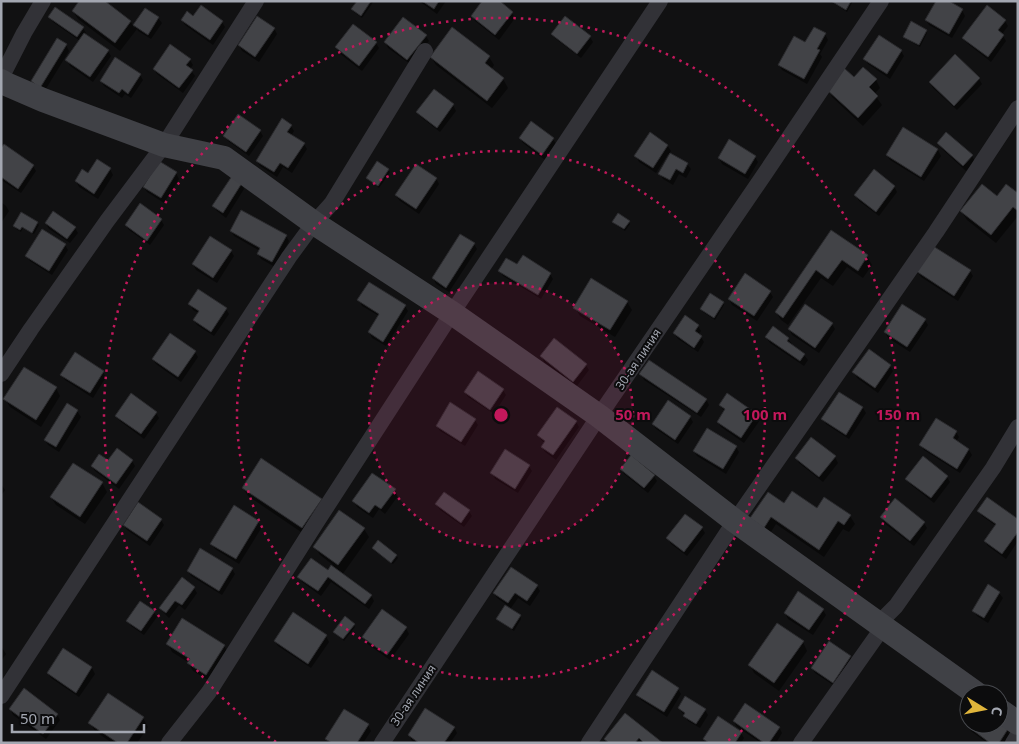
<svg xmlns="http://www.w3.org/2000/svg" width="1019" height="744" font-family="'Noto Sans',sans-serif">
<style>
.shadow{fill:#0007}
.building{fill:#424347;stroke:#2b2b2e}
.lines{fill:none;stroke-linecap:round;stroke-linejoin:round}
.street{stroke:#323237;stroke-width:16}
.secondary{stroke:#404146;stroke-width:24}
.ring{fill:none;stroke:#c2185b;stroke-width:2.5;stroke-dasharray:2.5 5}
.labels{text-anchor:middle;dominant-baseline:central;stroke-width:4;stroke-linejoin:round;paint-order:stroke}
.street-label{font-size:12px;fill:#a3a7b1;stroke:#0c0c0d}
.centre{fill:#c2185b;stroke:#0c0c0d;stroke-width:2.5}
.ring-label{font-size:15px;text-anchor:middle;font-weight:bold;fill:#c2185b;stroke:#0c0c0d;stroke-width:4;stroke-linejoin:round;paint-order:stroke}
</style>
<rect width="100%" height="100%" fill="#111112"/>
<g class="shadow">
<path d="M103 1 131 22 134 28 145 9 158 18 162 23 151 39 138 31 137 29 120 51 78 19 73 11Z"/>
<path d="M358 1H374L362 18 354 12 353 10Z"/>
<path d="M419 1H446L437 14Z"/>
<path d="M831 1H853L847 12Z"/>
<path d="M962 10 965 16 952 38 929 25 926 20Z"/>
<path d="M512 13 515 18 499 40 475 21 472 16Z"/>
<path d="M50 17 83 28 86 33 85 35 108 51 111 56 93 82 70 66 67 60 80 41 53 22Z"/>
<path d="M182 20 222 22 225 27 213 45 185 25Z"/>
<path d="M1005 21 1008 26 1002 34 1006 41 991 62 967 43 963 38Z"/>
<path d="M274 28 277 34 259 62 242 51 239 45Z"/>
<path d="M926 31 927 33 920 47 906 39 904 37Z"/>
<path d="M553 34 590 37 593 42 581 58 556 39Z"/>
<path d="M825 34 828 40 820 54 822 57 807 84 782 70 779 65 806 43Z"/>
<path d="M426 36 429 41 410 64 388 48 385 42Z"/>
<path d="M58 40 66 45 69 51 44 92 35 87 32 81Z"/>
<path d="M376 43 379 48 362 71 339 53 336 48Z"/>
<path d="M901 51 904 56 890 79 868 64 865 59Z"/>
<path d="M955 56 979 79 982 84 957 110 933 88 930 82Z"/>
<path d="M431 57H489L494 65 491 70 503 79 508 88 492 108 436 65Z"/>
<path d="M190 60 193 65 190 69 195 76 183 93 157 74 154 69Z"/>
<path d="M140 75 143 80 131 98 125 94 122 98 104 86 101 81Z"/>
<path d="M854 79 876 80 880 88 874 94 882 105 863 126 832 97 828 89Z"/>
<path d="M434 91 453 105 456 111 440 132 421 117 418 112Z"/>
<path d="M531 123 553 139 556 144 545 160 523 143 520 138Z"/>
<path d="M291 126 294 131 291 136 304 144 307 149 292 173 283 167 277 177 260 166 257 161Z"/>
<path d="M903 129 938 150 941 156 924 181 890 160 887 155Z"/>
<path d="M260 131 263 136 249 156 228 141 225 136Z"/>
<path d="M938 143 972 156 975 161 966 171 941 148Z"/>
<path d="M667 145 671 151 669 154 687 164 691 169 686 178 679 174 673 185 663 179 660 174 670 155 668 154 656 173 639 162 636 156Z"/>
<path d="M1 150 33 166 36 171 21 193 1 180Z"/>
<path d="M755 157 758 162 748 179 722 164 719 158Z"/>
<path d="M98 161 110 169 113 175 98 199 79 187 76 181 89 175Z"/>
<path d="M388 170 390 172 379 188 369 180 367 178Z"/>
<path d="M176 173 179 179 164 203 147 192 144 187Z"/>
<path d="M436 178 439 184 419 214 400 201 396 196Z"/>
<path d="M241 184 244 189 226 218 217 211 213 206Z"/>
<path d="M894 186 897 192 879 216 859 201 856 195Z"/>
<path d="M1018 195V216L996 243 967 220 962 212 997 198Z"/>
<path d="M1 202 6 206 9 211 1 223Z"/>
<path d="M161 220 164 225 150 245 129 230 126 225Z"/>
<path d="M614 222H629L630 224 625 231 615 224Z"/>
<path d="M37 223 39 225 34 234 23 228 21 232 16 229 15 226Z"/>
<path d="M46 224 75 228 78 233 70 243 49 229Z"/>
<path d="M231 231 286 236 289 241 275 267 261 259 258 254 260 251 234 236Z"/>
<path d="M831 231 867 256 872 265 863 278 847 267 833 286 821 278 788 325 781 320 776 312Z"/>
<path d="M474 244 477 249 449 292 436 284 433 278Z"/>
<path d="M65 245 68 250 52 275 30 261 27 256Z"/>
<path d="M231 251 234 256 217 283 196 270 193 264Z"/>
<path d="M518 266 550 274 553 279 541 299 503 276 500 271Z"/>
<path d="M917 271H970L973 276 958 301 921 277Z"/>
<path d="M770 292 773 297 757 321 732 305 729 299Z"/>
<path d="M359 300 405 306 408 311 386 346 372 338 369 332 379 316 362 306Z"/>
<path d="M627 302 632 310 615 337 580 316 575 308Z"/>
<path d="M723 303 724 305 715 320 703 312 702 309Z"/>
<path d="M190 304 226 309 229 314 214 336 197 325 194 320 198 313 193 310Z"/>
<path d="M925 320 928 325 910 352 888 338 885 332Z"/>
<path d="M832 324 835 329 819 353 792 335 789 329Z"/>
<path d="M698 326 701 331 698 335 701 337 704 342 698 352 678 339 674 333Z"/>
<path d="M766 337 788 339 792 344 791 345 804 355 808 360 804 366 770 343Z"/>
<path d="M195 352 198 357 181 382 156 364 153 359Z"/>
<path d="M541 356 586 365 589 370 577 386 544 362Z"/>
<path d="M890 366 893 371 878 393 857 378 854 372Z"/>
<path d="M103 372 106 377 93 398 65 380 62 375Z"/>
<path d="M641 374 706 399 709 405 701 417 644 380Z"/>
<path d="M56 388 60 396 41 427 10 407 5 399Z"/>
<path d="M503 390 506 395 494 414 468 397 465 392Z"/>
<path d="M839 393 863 408 866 413 849 439 826 424 823 419Z"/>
<path d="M727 395 757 415 760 420 744 443 721 427 718 422 725 412 720 405Z"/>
<path d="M67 405 77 411 81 417 59 452 48 445 45 440Z"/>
<path d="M156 413 159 418 144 439 120 421 116 416Z"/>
<path d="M690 417 693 422 678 444 656 429 653 424Z"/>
<path d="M475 420 478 425 465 446 440 431 437 426Z"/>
<path d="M576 421 579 427 556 460 545 452 542 447 545 443 542 441 539 435Z"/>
<path d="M956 432 959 437 956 442 969 450 972 455 960 473 924 450 921 445Z"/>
<path d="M736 447 739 452 726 474 697 456 694 451Z"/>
<path d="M835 457 838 463 823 482 799 463 796 458Z"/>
<path d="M132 461 135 466 119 489 95 471 92 466 109 462Z"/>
<path d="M529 466 532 471 518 493 495 479 492 473Z"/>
<path d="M621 469 654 476 657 481 648 493 624 474Z"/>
<path d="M947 477 950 482 934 503 910 484 907 479Z"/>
<path d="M102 483 107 492 85 524 56 505 51 497Z"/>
<path d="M1 484 5 490 1 496Z"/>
<path d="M243 488 321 500 307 536 248 496Z"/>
<path d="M395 490 398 496 385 514 379 509 373 518 357 507 354 501Z"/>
<path d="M437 505 469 511 472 516 464 527 440 510Z"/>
<path d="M784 505 850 516 855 524 849 532 843 529 824 557 776 524 769 535 756 526Z"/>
<path d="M234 507 258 522 262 527 239 564 215 549 212 544Z"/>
<path d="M979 511 1018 521V541L1006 559 988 546 985 541 996 526 982 516Z"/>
<path d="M881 517 924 523 927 528 914 546 884 523Z"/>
<path d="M161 520 164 525 150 546 127 530 124 525Z"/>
<path d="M702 528 705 533 687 556 671 544 668 538Z"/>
<path d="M364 529 369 537 342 575 371 595 374 601 369 609 331 582 321 596 302 582 299 577 328 571 333 565 320 555 315 547Z"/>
<path d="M373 548 396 555 398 558 393 564 375 551Z"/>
<path d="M232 569 235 574 222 595 191 576 188 571Z"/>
<path d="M537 586 540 591 530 606 518 598 511 608 497 598 494 593Z"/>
<path d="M194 588 197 593 185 610 179 605 169 618 164 613 161 608Z"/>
<path d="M999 593 1003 598 988 623 977 616 974 611Z"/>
<path d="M823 610 826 615 813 635 788 619 785 613Z"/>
<path d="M382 611 406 628 409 634 390 660 366 643 363 637Z"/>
<path d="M154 612 157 617 144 635 131 626 128 621Z"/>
<path d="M520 616 521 619 514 631 499 621 498 619Z"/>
<path d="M354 625 355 627 344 641 334 632Z"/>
<path d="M326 636 329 642 311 668 278 646 275 641Z"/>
<path d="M803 642 807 651 779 691 754 673 750 665Z"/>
<path d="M168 644 224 646 229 654 211 682 193 671 188 662 172 652Z"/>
<path d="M1 646 6 654 1 661Z"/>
<path d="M64 650 92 668 95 674 79 697 51 678 48 673Z"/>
<path d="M850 656 853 662 836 687 815 673 812 668Z"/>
<path d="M678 689 681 694 667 717 641 700 638 695Z"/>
<path d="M679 708 705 710 708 715 700 728 688 721Z"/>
<path d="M10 709 57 714 60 720 46 739 13 715Z"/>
<path d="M625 714 661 743H608L606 739Z"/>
<path d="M143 718 148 727 137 743H112L95 731 90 723Z"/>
<path d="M734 722 779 727 782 733 776 743H761L737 727Z"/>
<path d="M969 723 999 724 1007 730 1010 736 1005 743H987L971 731 968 726Z"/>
<path d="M368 725 371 731 363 743H329L327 739Z"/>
<path d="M454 727 457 733 450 743H415L412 741 409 735Z"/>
<path d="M741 733 744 738 741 743H707L705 739Z"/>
</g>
<g class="building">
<path d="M79 1H105L131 21 115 43 72 11Z"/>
<path d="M357 1H371L361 16 351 9Z"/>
<path d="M422 1H439L434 9Z"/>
<path d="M482 1H500L513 12 495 35 471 16Z"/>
<path d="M831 1H851L846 10Z"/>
<path d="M936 1H949L963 9 949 34 925 20Z"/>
<path d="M201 5 223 21 210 40 181 20 187 11 193 16Z"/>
<path d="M987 5 1006 20 998 30 1004 35 988 57 962 38Z"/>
<path d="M55 7 84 27 77 37 48 17Z"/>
<path d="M145 8 159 17 148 35 133 25Z"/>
<path d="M257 16 275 28 255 57 238 45Z"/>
<path d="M565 16 591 36 577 54 551 34Z"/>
<path d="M403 17 427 35 407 60 384 42Z"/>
<path d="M911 21 927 30 919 45 903 37Z"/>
<path d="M353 24 377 42 359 66 335 47Z"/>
<path d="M452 27 490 56 485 63 504 78 487 101 430 57Z"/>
<path d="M814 27 826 33 817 49 820 50 804 79 778 65 794 36 805 42Z"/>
<path d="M84 33 109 50 90 77 65 60Z"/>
<path d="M879 35 902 50 887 74 863 59Z"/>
<path d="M57 38 67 44 40 88 31 81Z"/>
<path d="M170 44 191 59 186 65 193 70 179 88 153 69Z"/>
<path d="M955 54 980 78 954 106 929 82Z"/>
<path d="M115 57 141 74 128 94 122 89 119 93 100 81Z"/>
<path d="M863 67 877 79 869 87 878 96 858 118 826 89 844 68 854 77Z"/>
<path d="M434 89 454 104 437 128 416 112Z"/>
<path d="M238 114 261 130 246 152 223 136Z"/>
<path d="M282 118 292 125 287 132 305 143 288 168 280 163 274 172 256 161Z"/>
<path d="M531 121 554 138 542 155 519 138Z"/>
<path d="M903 127 938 149 921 177 886 155Z"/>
<path d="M650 132 668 145 653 168 634 156Z"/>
<path d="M946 132 973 155 963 166 937 143Z"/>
<path d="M729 139 756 156 745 174 718 158Z"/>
<path d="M4 144 34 165 18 189 1 177V148Z"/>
<path d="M670 153 688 163 683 173 676 169 670 180 658 174Z"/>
<path d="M97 159 111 168 94 194 75 181 82 169 88 173Z"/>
<path d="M159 161 177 172 161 198 143 187Z"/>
<path d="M377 161 389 169 378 186 366 178Z"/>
<path d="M416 164 437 178 416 209 395 195Z"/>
<path d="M874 169 895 186 876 212 854 195Z"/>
<path d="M232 176 242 183 223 213 212 206Z"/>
<path d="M982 184 997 196 1006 184 1018 193V211L1013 207 991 235 960 211Z"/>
<path d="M140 203 162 219 147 241 125 225Z"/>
<path d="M241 210 287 235 272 262 257 254 260 248 230 231Z"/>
<path d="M53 211 76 227 67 239 45 223Z"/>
<path d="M21 212 38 222 32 233 22 227 20 230 13 226Z"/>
<path d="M618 213 630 221 624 229 612 222Z"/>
<path d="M42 229 66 244 49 271 25 256Z"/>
<path d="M831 230 868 255 858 271 842 260 828 279 816 270 783 318 775 312Z"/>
<path d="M460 234 475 243 446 288 432 278Z"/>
<path d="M210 236 232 250 213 278 192 264Z"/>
<path d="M933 246 971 270 954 296 916 271Z"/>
<path d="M523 255 551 273 538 295 498 271 506 258 517 264Z"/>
<path d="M745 273 771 291 754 316 728 299Z"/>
<path d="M591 278 628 301 610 330 573 308Z"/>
<path d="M369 282 406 305 383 342 368 332 379 314 357 300Z"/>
<path d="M198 289 227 308 211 332 193 320 199 311 188 304Z"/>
<path d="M710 293 724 302 714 318 700 309Z"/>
<path d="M805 304 833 323 815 348 788 329Z"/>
<path d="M902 304 926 319 907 347 884 332Z"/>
<path d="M685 315 699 325 695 331 702 336 694 348 673 333Z"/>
<path d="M773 326 789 338 787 341 805 354 800 361 765 337Z"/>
<path d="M170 333 196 351 178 377 152 359Z"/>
<path d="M554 338 587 364 573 382 540 356Z"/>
<path d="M869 349 891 365 875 388 852 372Z"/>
<path d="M75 352 104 371 90 393 60 375Z"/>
<path d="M649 360 707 399 697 413 639 374Z"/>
<path d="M24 367 57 387 36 420 3 399Z"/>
<path d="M478 371 504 389 490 410 464 392Z"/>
<path d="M839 392 863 407 846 435 821 419Z"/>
<path d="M131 393 157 412 141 434 115 416Z"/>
<path d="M727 393 757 414 741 438 717 422 725 409 719 405Z"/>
<path d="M668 400 691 416 675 440 652 424Z"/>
<path d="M450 402 476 419 461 442 436 426Z"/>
<path d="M67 403 78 410 56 447 44 440Z"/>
<path d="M557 407 577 421 553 455 541 447 545 441 537 435Z"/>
<path d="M936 418 957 431 953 438 969 449 957 469 919 445Z"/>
<path d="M707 428 737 446 723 469 693 451Z"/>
<path d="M811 437 836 456 819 477 795 458Z"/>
<path d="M117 448 133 460 116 484 91 466 99 454 108 460Z"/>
<path d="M505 449 530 465 515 489 490 473Z"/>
<path d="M631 455 655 475 644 488 620 469Z"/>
<path d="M923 456 948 476 931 498 905 479Z"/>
<path d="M261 458 322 499 302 528 242 488Z"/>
<path d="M73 463 103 482 80 517 50 497Z"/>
<path d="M372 473 396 489 381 509 375 505 369 513 352 501Z"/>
<path d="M792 491 817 508 824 497 851 515 844 525 838 521 819 550 771 517 764 528 750 518 768 492 784 503Z"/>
<path d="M444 492 470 510 461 523 435 504Z"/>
<path d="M987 497 1018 519V532L1002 554 984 541 996 524 977 511Z"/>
<path d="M895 498 925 522 910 541 880 517Z"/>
<path d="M138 502 162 519 147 541 123 525Z"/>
<path d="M234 505 259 521 236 559 210 544Z"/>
<path d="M339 510 365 528 338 565 313 547Z"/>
<path d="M685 514 703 527 684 552 666 538Z"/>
<path d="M378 540 397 555 391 563 372 548Z"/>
<path d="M200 548 233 568 219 591 187 571Z"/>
<path d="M311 558 328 570 331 565 372 595 365 604 328 577 318 591 297 577Z"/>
<path d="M511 567 538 585 527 601 515 593 508 603 493 593Z"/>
<path d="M182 577 195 587 182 605 175 601 166 613 159 608Z"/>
<path d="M988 584 1000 592 984 618 972 611Z"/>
<path d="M798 591 824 609 809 630 784 613Z"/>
<path d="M140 601 155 611 141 631 126 621Z"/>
<path d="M505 605 521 615 512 629 496 619Z"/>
<path d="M382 609 407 627 387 655 362 637Z"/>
<path d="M293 612 327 635 308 664 274 641Z"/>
<path d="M345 616 355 624 343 639 333 632Z"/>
<path d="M182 618 225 645 206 675 187 663 190 659 166 644Z"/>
<path d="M777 623 804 641 774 683 748 665Z"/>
<path d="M829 641 851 656 833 683 811 668Z"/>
<path d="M63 648 92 667 76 693 47 673Z"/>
<path d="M652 670 679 688 664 712 636 695Z"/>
<path d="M24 688 58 714 43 734 9 709Z"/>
<path d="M108 693 144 717 127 743H118L88 723Z"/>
<path d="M685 696 706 709 696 724 683 716 685 713 678 708Z"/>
<path d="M745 703 780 727 769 743H764L733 721Z"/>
<path d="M425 708 455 727 444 743H419L408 735Z"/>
<path d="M344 709 369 724 357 743H332L325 739Z"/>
<path d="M625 713 663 743H644L639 738 635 743H609L604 739Z"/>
<path d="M718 716 742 732 735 743H709L703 739Z"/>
<path d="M969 721V724H999L1008 729 999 743H990L966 725Z"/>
</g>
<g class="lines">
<g class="street">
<path d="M1 78 24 33 43 1"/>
<path d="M1 374 31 329 107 221 164 145 256 1"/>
<path d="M879 623 896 606 993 468 1018 427"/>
<path d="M1 696 289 257 314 223 332 203 425 51"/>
<path d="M169 743 209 692 316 523 452 313 660 1"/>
<path d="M382 743 599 416 766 172 881 1"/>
<path d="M589 743 735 521 936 232 1018 108"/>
<path d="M801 743 883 627"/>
<path d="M1013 743 1018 735"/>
</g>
<g class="secondary">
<path d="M1 81 6 84 43 100 164 145 224 158 314 223 452 313 599 416 735 521 977 694"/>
<path d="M999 710 1018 723"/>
</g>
</g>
<circle cx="501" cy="415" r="132" fill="#c2185b" fill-opacity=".12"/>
<g class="ring">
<circle cx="501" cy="415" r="132"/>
<circle cx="501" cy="415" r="264"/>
<path d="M276 742A397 397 0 1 1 726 742"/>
</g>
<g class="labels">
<g class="street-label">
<text transform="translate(638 359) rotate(-56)">30-ая линия</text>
<text transform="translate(413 695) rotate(-56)">30-ая линия</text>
</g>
</g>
<circle cx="501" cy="415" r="8" class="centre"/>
<g class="ring-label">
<text x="633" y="420">50 m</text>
<text x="765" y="420">100 m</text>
<text x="898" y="420">150 m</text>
</g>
<rect width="1019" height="744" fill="none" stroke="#a3a7b1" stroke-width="5"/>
<g transform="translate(984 709) rotate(100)"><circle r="24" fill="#0c0c0d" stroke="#484a4f"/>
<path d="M0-4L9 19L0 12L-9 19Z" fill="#e0b53b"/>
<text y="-8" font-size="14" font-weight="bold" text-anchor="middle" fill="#a3a7b1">С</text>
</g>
<path d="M12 724v8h132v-8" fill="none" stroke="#a3a7b1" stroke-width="2.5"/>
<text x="20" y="724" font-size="15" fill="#a3a7b1" stroke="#0c0c0d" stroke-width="4" paint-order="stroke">50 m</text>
</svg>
